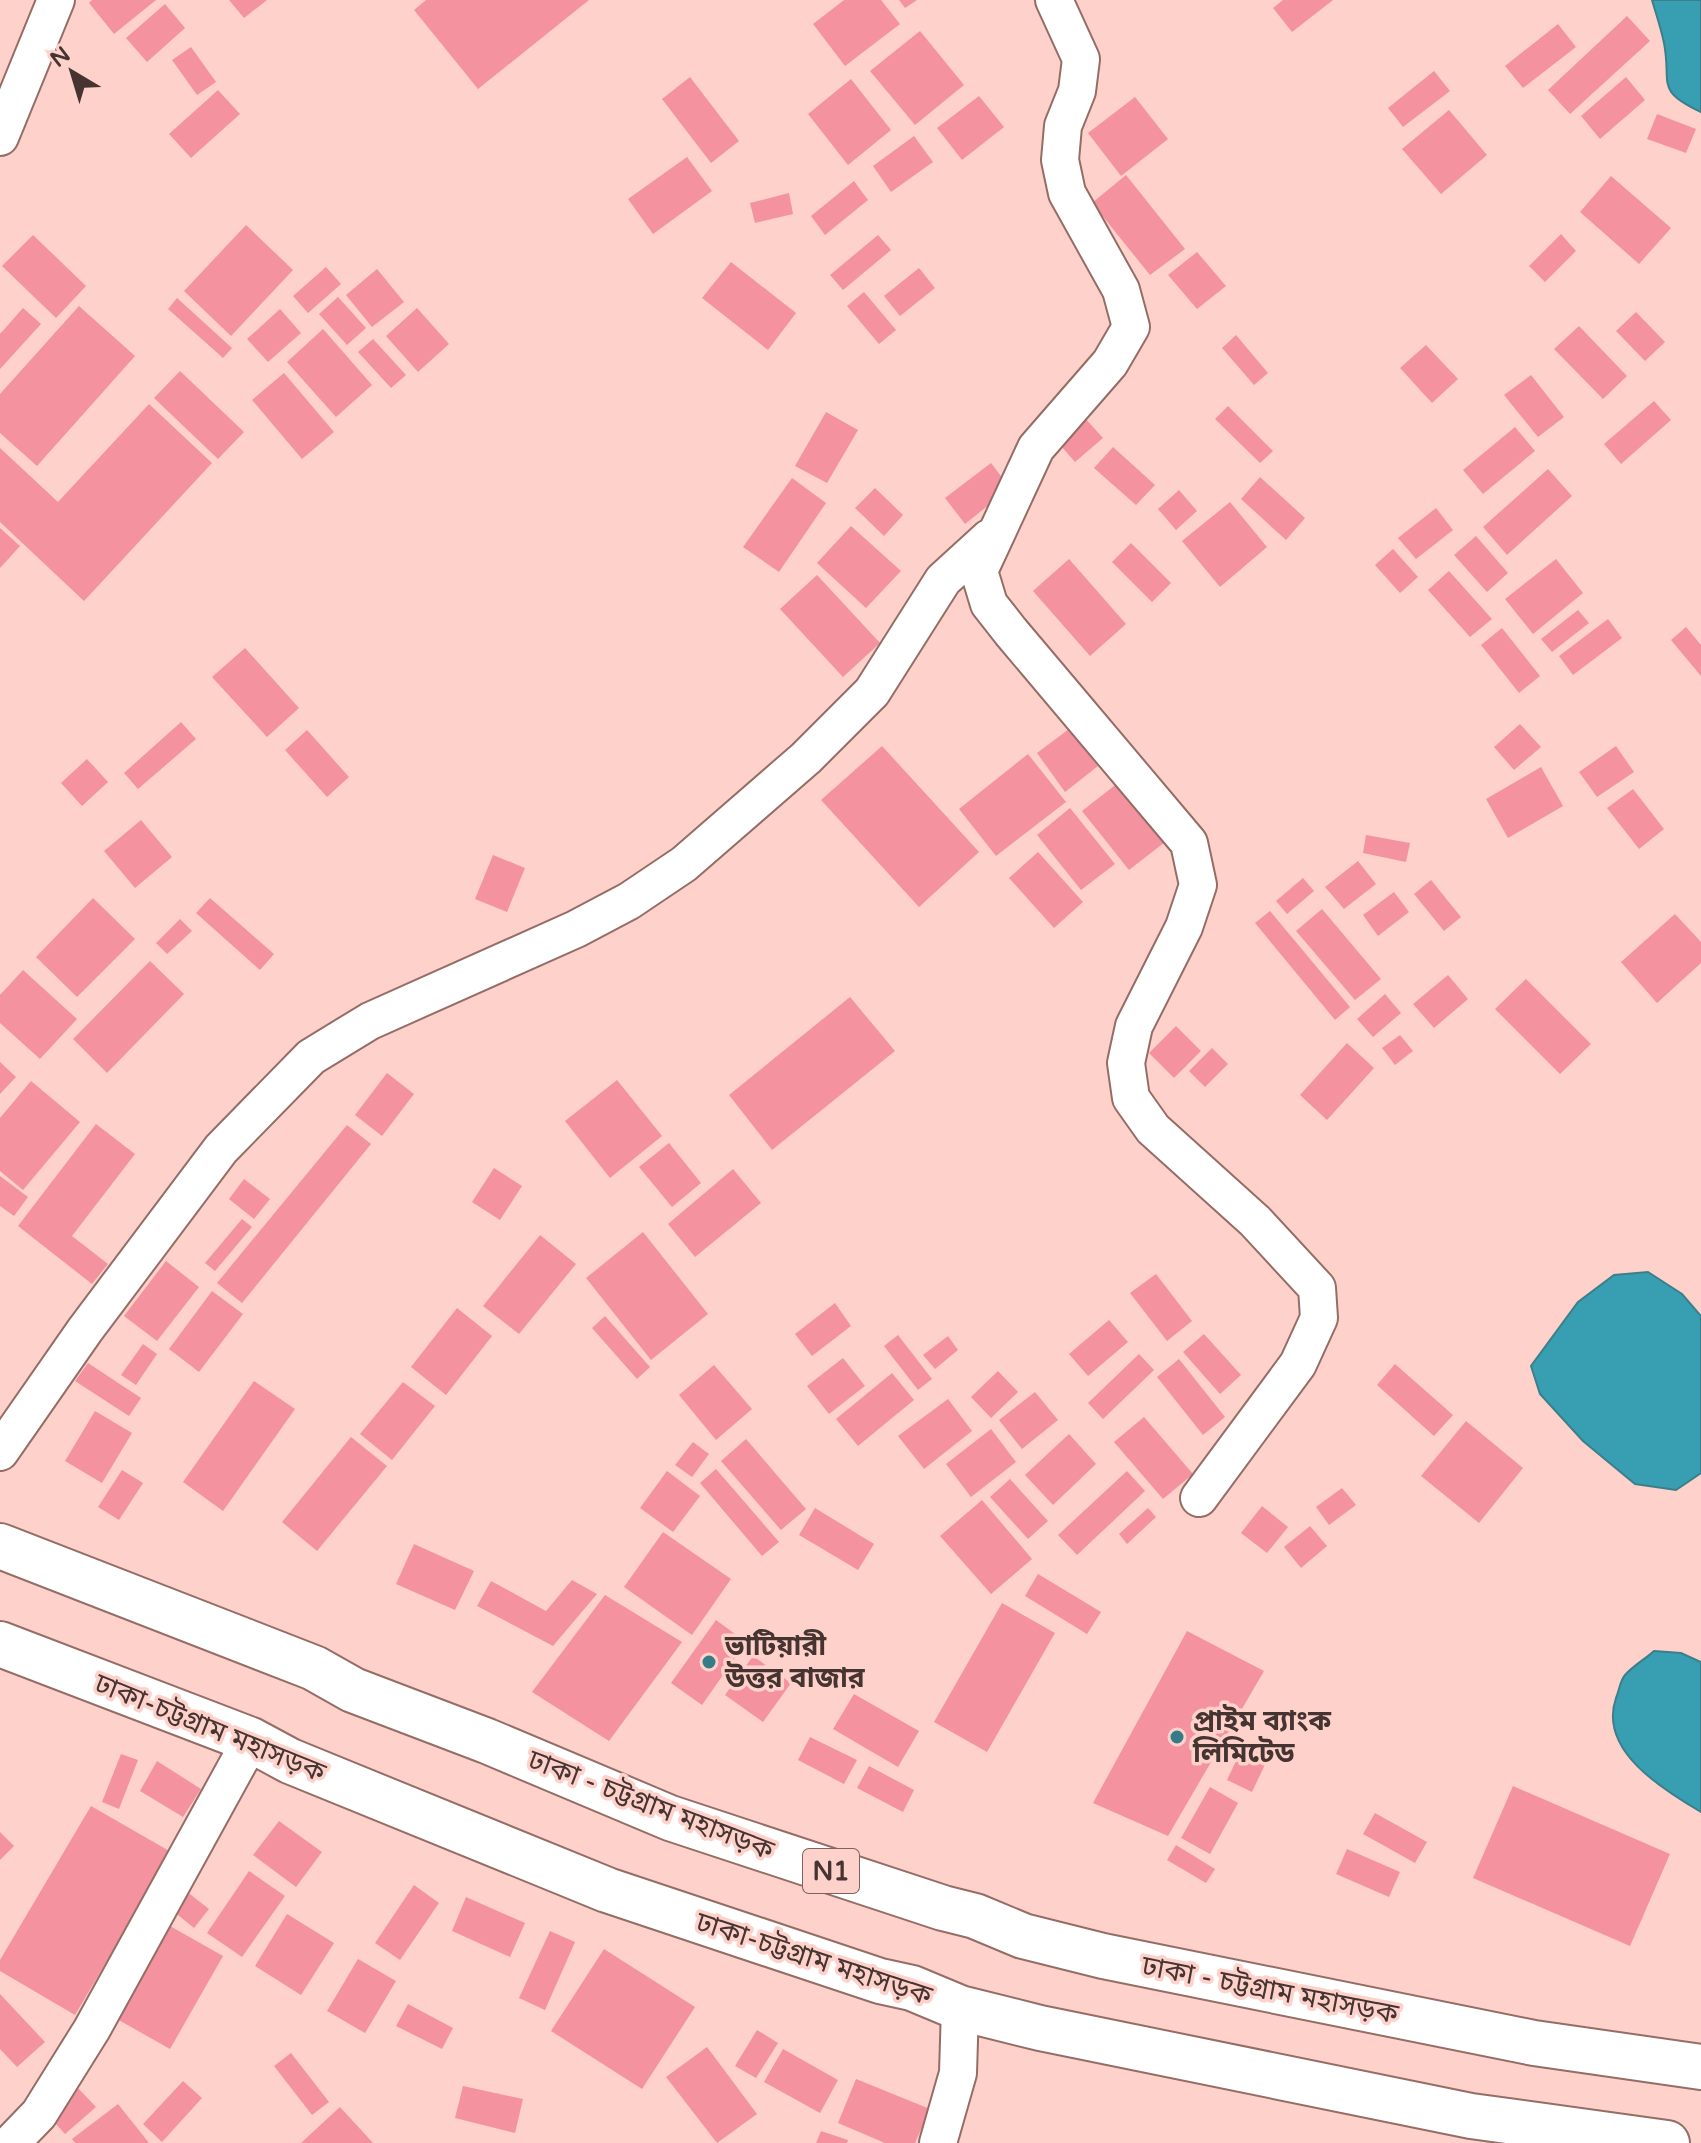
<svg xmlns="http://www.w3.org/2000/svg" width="1701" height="2143" font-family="'Varela Round','Noto Sans Bengali',sans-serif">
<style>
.water{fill:#379fb1;stroke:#3b7f8b;stroke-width:2}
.building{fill:#f5929f}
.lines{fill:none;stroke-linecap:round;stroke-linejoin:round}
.street-casing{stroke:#946d66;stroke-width:40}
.highway-casing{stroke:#946d66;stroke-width:48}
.street{stroke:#fff;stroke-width:36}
.highway{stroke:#fff;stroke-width:44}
.poi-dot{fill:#367b88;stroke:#fed2ca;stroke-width:3}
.labels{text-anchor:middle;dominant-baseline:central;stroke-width:7;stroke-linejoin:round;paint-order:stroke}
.shield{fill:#fed2ca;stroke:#7c635f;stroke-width:2}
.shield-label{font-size:26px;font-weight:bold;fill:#453431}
.poi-label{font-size:28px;font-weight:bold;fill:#453431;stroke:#fed2ca;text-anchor:start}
.street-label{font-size:28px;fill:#453431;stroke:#fed2ca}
</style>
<rect width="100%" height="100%" fill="#fed2ca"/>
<g class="water">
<path d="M1652 0H1701V112C1654 90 1672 84 1664 43 1661 28 1656 14 1652 0Z"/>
<path d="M1648 1272 1682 1294 1701 1316V1473L1676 1490 1635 1484 1583 1441 1540 1394 1531 1366 1578 1302 1614 1275Z"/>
<path d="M1654 1651 1681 1653 1701 1662V1812C1662 1789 1598 1750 1616 1698 1619 1691 1620 1681 1625 1675 1633 1666 1645 1659 1654 1651Z"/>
</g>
<g class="building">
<path d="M92 0H156L114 34 89 3Z"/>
<path d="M229 0H267L244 18Z"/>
<path d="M426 0H589L478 89 414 10Z"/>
<path d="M844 0H881L900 24 845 66 813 24Z"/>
<path d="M899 0H917L905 8Z"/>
<path d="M1283 0H1333L1292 32 1273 8Z"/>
<path d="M165 4 185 28 147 62 126 38Z"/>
<path d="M1627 16 1650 41 1570 114 1548 90Z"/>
<path d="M1558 24 1576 47 1523 88 1505 66Z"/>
<path d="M920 31 964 85 915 125 870 71Z"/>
<path d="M191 47 216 82 197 95 172 60Z"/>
<path d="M1434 71 1450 91 1403 127 1388 108Z"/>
<path d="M690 77 739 141 711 163 662 99Z"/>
<path d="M1626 77 1645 100 1600 139 1581 116Z"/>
<path d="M851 79 891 130 848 165 808 114Z"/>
<path d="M218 90 240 114 191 158 169 134Z"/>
<path d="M979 96 1004 127 962 160 937 128Z"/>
<path d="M1135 97 1168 139 1121 176 1088 133Z"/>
<path d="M1449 110 1487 155 1441 194 1402 149Z"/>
<path d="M1657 114 1696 129 1686 153 1647 139Z"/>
<path d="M914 136 933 162 891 192 873 166Z"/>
<path d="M687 157 712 191 653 234 628 199Z"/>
<path d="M1126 175 1185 249 1150 275 1092 203Z"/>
<path d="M1611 176 1671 228 1639 264 1580 212Z"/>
<path d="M854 181 868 200 825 235 811 216Z"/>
<path d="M789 193 793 214 755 223 750 203Z"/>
<path d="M246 225 293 270 231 336 184 291Z"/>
<path d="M1561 234 1576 251 1545 282 1529 266Z"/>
<path d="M33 235 86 286 56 318 2 266Z"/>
<path d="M878 235 891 250 843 290 830 275Z"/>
<path d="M1197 252 1226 286 1197 309 1168 275Z"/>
<path d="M731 262 796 313 768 350 702 298Z"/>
<path d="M326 267 341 284 308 313 293 296Z"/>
<path d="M919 268 935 288 900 316 884 296Z"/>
<path d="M377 269 404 302 372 327 346 295Z"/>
<path d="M864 292 896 330 879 344 847 306Z"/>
<path d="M338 297 366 328 347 345 319 314Z"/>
<path d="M177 298 232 348 223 358 168 309Z"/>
<path d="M79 306 135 356 37 466 0 433V394Z"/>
<path d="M23 308 41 324 0 369V334Z"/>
<path d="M417 308 449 344 418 372 386 336Z"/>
<path d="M280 309 301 333 268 362 247 339Z"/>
<path d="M1636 312 1665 342 1645 361 1616 331Z"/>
<path d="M1579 326 1627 376 1603 399 1554 349Z"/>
<path d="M323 329 372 385 336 417 287 362Z"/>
<path d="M1236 335 1268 373 1254 385 1222 348Z"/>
<path d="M373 339 406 375 391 388 358 352Z"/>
<path d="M1426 345 1458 379 1432 403 1400 368Z"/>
<path d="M180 371 244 432 218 459 154 398Z"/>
<path d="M284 373 334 432 302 459 252 400Z"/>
<path d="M1531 375 1564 417 1538 437 1504 395Z"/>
<path d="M1654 401 1671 420 1621 464 1604 444Z"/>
<path d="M149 404 212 463 84 601 0 522V448L58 502Z"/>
<path d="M1228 406 1273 451 1260 463 1215 419Z"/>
<path d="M826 412 858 430 827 483 795 466Z"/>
<path d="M1082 415 1103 438 1075 462 1055 439Z"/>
<path d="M1515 427 1535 451 1483 494 1463 470Z"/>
<path d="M1113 447 1155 485 1136 505 1094 468Z"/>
<path d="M991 463 1010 488 965 524 945 498Z"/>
<path d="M1548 469 1572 496 1507 555 1483 527Z"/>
<path d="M1260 477 1305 518 1286 540 1241 499Z"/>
<path d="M792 478 826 503 779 572 743 547Z"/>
<path d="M875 488 903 515 884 536 855 508Z"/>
<path d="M1179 490 1197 511 1176 530 1158 509Z"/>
<path d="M1230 502 1267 547 1220 587 1182 541Z"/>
<path d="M1436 508 1453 530 1416 559 1398 538Z"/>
<path d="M851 526 901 571 866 608 817 563Z"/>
<path d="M0 528 20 546 0 568Z"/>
<path d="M1476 536 1508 573 1487 592 1454 555Z"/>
<path d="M1131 543 1171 583 1152 602 1112 562Z"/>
<path d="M1393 549 1418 577 1400 593 1375 565Z"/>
<path d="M1069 559 1126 624 1090 656 1033 591Z"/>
<path d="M1556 559 1583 593 1533 634 1505 599Z"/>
<path d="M1449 571 1492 619 1470 637 1428 590Z"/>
<path d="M817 575 880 643 843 677 780 609Z"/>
<path d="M1578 610 1589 623 1552 652 1541 639Z"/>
<path d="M1608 619 1622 638 1573 675 1559 656Z"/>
<path d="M1686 627 1701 645V676L1671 640Z"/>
<path d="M1502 628 1540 676 1519 693 1481 645Z"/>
<path d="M245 648 299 708 267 737 212 677Z"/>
<path d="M181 722 196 739 138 789 124 773Z"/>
<path d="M1520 724 1541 747 1514 770 1494 747Z"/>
<path d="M1069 729 1098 766 1065 792 1037 753Z"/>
<path d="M307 730 349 777 327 797 285 750Z"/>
<path d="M882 746 979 852 919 907 821 800Z"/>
<path d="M1616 746 1634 772 1597 797 1579 772Z"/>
<path d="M1028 754 1066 802 996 856 959 809Z"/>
<path d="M87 759 108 782 82 806 61 783Z"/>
<path d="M1541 767 1563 806 1508 838 1486 799Z"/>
<path d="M1119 782 1165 842 1129 870 1082 811Z"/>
<path d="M1633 789 1664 829 1639 849 1607 808Z"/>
<path d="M1070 808 1115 864 1081 890 1037 835Z"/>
<path d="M141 820 172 857 135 888 104 851Z"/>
<path d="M1366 835 1410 843 1406 862 1363 853Z"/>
<path d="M1038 852 1083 902 1054 928 1009 878Z"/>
<path d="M493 855 525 868 507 912 475 899Z"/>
<path d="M1358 861 1376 884 1344 909 1325 887Z"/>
<path d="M1303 878 1314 891 1287 914 1276 901Z"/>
<path d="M1431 880 1461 917 1444 931 1414 894Z"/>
<path d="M1394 892 1409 912 1378 936 1363 915Z"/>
<path d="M93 898 135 939 77 997 36 957Z"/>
<path d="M210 898 274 954 260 970 196 913Z"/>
<path d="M1322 909 1381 979 1355 1000 1296 931Z"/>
<path d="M1270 911 1350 1007 1335 1020 1255 923Z"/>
<path d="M1675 914 1701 942V963L1657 1003 1621 962Z"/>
<path d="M180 919 192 931 167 954 156 943Z"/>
<path d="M150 961 184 994 107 1073 73 1039Z"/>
<path d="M23 970 77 1019 40 1059 0 1023V995Z"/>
<path d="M1448 975 1468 999 1434 1028 1413 1004Z"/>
<path d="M1526 979 1591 1044 1560 1074 1495 1009Z"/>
<path d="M1385 994 1401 1013 1373 1037 1357 1019Z"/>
<path d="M850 997 895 1051 772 1150 729 1095Z"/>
<path d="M1176 1026 1201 1051 1174 1078 1149 1053Z"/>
<path d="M1400 1035 1413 1051 1395 1065 1382 1048Z"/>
<path d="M1347 1043 1374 1068 1327 1120 1300 1095Z"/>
<path d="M1212 1048 1228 1064 1205 1087 1189 1071Z"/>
<path d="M0 1062 16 1077 0 1094Z"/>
<path d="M387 1073 414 1094 382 1136 355 1115Z"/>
<path d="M617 1080 662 1136 610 1178 565 1121Z"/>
<path d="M31 1081 80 1122 23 1190 0 1171V1118Z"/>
<path d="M96 1124 135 1154 72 1236 108 1264 92 1284 18 1226Z"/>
<path d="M347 1125 371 1144 242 1303 217 1283Z"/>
<path d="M669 1143 701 1183 672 1207 639 1167Z"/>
<path d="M494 1168 522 1186 500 1220 472 1202Z"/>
<path d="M733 1169 761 1203 695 1257 668 1224Z"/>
<path d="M0 1176 28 1197 14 1216 0 1206Z"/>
<path d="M244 1179 270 1199 254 1219 229 1199Z"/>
<path d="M242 1219 252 1227 215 1271 205 1263Z"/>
<path d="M643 1232 708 1314 651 1360 586 1278Z"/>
<path d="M540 1235 576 1264 519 1334 483 1306Z"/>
<path d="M166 1261 199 1287 157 1341 124 1316Z"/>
<path d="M1156 1274 1192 1321 1167 1341 1130 1293Z"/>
<path d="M212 1291 243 1314 199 1372 169 1349Z"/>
<path d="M835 1303 851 1326 812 1356 795 1334Z"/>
<path d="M457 1308 492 1336 446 1395 411 1367Z"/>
<path d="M605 1316 650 1367 637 1379 592 1328Z"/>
<path d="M1109 1320 1128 1342 1088 1376 1069 1354Z"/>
<path d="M1204 1334 1241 1375 1220 1394 1183 1352Z"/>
<path d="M898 1335 932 1379 918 1390 884 1346Z"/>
<path d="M948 1336 958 1350 935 1369 923 1355Z"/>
<path d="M143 1344 157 1354 136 1385 121 1375Z"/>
<path d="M1139 1354 1154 1370 1103 1419 1088 1403Z"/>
<path d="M843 1358 865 1386 829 1414 807 1386Z"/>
<path d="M1179 1359 1225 1417 1203 1435 1157 1377Z"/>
<path d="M88 1363 141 1398 129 1416 75 1381Z"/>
<path d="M1395 1364 1453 1415 1434 1436 1377 1385Z"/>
<path d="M714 1365 752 1409 716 1440 679 1395Z"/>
<path d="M998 1371 1018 1392 991 1418 971 1397Z"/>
<path d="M892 1373 914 1400 858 1446 836 1419Z"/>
<path d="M254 1381 295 1409 223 1511 183 1482Z"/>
<path d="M403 1382 435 1406 392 1460 360 1434Z"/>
<path d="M1035 1392 1058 1420 1022 1449 999 1420Z"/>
<path d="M948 1399 972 1431 924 1469 898 1436Z"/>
<path d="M95 1411 132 1433 102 1483 65 1461Z"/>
<path d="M1144 1417 1193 1474 1163 1499 1114 1442Z"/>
<path d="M1466 1421 1523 1468 1479 1523 1421 1476Z"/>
<path d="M991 1429 1016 1462 971 1497 946 1464Z"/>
<path d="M1069 1434 1096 1464 1053 1505 1025 1475Z"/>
<path d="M351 1437 387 1466 317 1551 282 1522Z"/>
<path d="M746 1439 806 1509 781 1530 721 1461Z"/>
<path d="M693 1442 709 1454 692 1477 675 1465Z"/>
<path d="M716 1469 779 1542 762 1556 700 1483Z"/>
<path d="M122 1470 143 1483 119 1520 98 1507Z"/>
<path d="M667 1471 700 1496 673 1532 640 1508Z"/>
<path d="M1127 1471 1145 1491 1077 1555 1058 1535Z"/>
<path d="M1010 1479 1048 1521 1028 1539 990 1497Z"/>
<path d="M1342 1488 1356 1505 1329 1525 1316 1507Z"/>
<path d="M982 1500 1032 1559 991 1594 940 1536Z"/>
<path d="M1262 1506 1288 1527 1267 1553 1241 1533Z"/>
<path d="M815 1508 874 1544 858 1570 799 1535Z"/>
<path d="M1148 1508 1156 1517 1127 1544 1119 1534Z"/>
<path d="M1310 1526 1327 1546 1301 1568 1284 1547Z"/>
<path d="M663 1532 731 1579 692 1635 624 1587Z"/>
<path d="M414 1544 474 1571 455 1610 396 1584Z"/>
<path d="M1038 1574 1101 1612 1087 1634 1025 1596Z"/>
<path d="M572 1580 597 1594 553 1646 477 1606 491 1581 546 1611Z"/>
<path d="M605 1595 682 1642 609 1741 532 1692Z"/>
<path d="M1002 1603 1055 1633 987 1752 934 1722Z"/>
<path d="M716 1620 746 1642 702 1705 671 1683Z"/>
<path d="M1187 1631 1264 1671 1168 1836 1093 1803Z"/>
<path d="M753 1656 791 1683 763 1722 725 1695Z"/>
<path d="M854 1694 919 1731 898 1767 833 1729Z"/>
<path d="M810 1737 857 1760 844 1784 798 1760Z"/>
<path d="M1245 1742 1270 1754 1252 1792 1227 1780Z"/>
<path d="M121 1754 138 1760 119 1809 102 1802Z"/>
<path d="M157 1761 201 1789 183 1817 140 1791Z"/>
<path d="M869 1766 914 1790 903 1812 857 1788Z"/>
<path d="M1513 1786 1670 1854 1630 1946 1473 1878Z"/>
<path d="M1210 1787 1238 1803 1210 1854 1181 1838Z"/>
<path d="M91 1806 171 1852 75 2015 0 1971V1960Z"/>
<path d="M1375 1813 1427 1842 1415 1863 1363 1834Z"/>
<path d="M279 1821 322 1852 296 1887 253 1855Z"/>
<path d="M0 1832 14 1846 0 1860Z"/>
<path d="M1176 1845 1215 1869 1206 1883 1167 1860Z"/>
<path d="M1347 1849 1400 1872 1389 1897 1336 1874Z"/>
<path d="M249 1871 285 1896 242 1957 207 1933Z"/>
<path d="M414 1885 439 1903 400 1960 375 1943Z"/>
<path d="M182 1888 209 1909 194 1928 167 1906Z"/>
<path d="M466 1897 525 1923 510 1957 452 1931Z"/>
<path d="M287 1914 334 1943 301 1995 255 1966Z"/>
<path d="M170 1926 223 1956 170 2049 117 2019Z"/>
<path d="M550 1931 575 1942 545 2010 519 1998Z"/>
<path d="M604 1949 695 2007 642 2089 551 2031Z"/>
<path d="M358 1959 396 1981 365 2033 327 2011Z"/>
<path d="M0 1994 45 2042 17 2067 0 2049Z"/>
<path d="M408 2004 453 2028 442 2049 396 2026Z"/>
<path d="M757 2030 778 2043 756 2078 735 2066Z"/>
<path d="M707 2047 757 2114 717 2143 666 2077Z"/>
<path d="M783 2049 838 2080 820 2113 764 2082Z"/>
<path d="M291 2053 329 2102 312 2115 274 2066Z"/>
<path d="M856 2079 930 2109 915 2143H885L838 2123Z"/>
<path d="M183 2081 202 2098 162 2142 143 2124Z"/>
<path d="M463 2086 523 2099 515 2133 455 2118Z"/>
<path d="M78 2088 96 2107 65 2134 48 2115Z"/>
<path d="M118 2104 149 2143H75L72 2139Z"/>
<path d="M340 2107 373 2143H301Z"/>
<path d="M821 2131 848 2140 847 2143H816Z"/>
</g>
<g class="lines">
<g class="street-casing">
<g id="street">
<path d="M1054 0 1081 59 1077 91 1063 126 1060 160 1067 193 1121 290 1131 327 1110 363 1036 448 979 571 989 604 1011 632 1189 843 1198 885 1184 927 1134 1026 1126 1063 1131 1098 1153 1129 1255 1221 1317 1288 1319 1318 1298 1364 1199 1498"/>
<path d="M0 137 56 0"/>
<path d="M0 1452 85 1330 221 1149 311 1057 370 1021 576 929 629 901 684 864 806 758 872 692 943 580 989 538"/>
<path d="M11 2143 39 2114 92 2029 251 1740"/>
<path d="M938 2143 958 2073 960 2008"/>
</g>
</g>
<g class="highway-casing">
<g id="highway">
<path d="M0 1546 314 1668 353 1690 487 1741 670 1818 943 1908 975 1916 1023 1936 1103 1956 1534 2043 1701 2067"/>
<path d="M0 1644 251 1740 290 1761 607 1890 880 1981 912 1988 960 2008 1040 2028 1471 2116 1667 2143"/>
</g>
</g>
<use href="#street" class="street"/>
<use href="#highway" class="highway"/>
</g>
<g class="poi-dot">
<circle cx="709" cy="1662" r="8"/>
<circle cx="1177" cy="1737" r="8"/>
</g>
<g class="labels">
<rect class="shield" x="803" y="1849" width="56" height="44" rx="6"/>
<g class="shield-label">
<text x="831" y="1871">N1</text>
</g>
<g class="poi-label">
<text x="725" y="1646">ভাটিয়ারী<tspan x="725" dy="32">উত্তর বাজার</tspan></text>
<text x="1193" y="1721">প্রাইম ব্যাংক<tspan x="1193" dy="32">লিমিটেড</tspan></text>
</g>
<g class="street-label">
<text transform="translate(210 1728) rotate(22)">ঢাকা-চট্টগ্রাম মহাসড়ক</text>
<text transform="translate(651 1805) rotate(21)">ঢাকা - চট্টগ্রাম মহাসড়ক</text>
<text transform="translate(814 1959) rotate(18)">ঢাকা-চট্টগ্রাম মহাসড়ক</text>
<text transform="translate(1270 1990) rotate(11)">ঢাকা - চট্টগ্রাম মহাসড়ক</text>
</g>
</g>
<g transform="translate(72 72) rotate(322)" stroke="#fed2ca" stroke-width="6" paint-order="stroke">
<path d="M0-6L14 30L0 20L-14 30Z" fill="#453431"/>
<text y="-12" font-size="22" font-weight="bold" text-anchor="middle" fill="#453431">N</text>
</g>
</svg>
